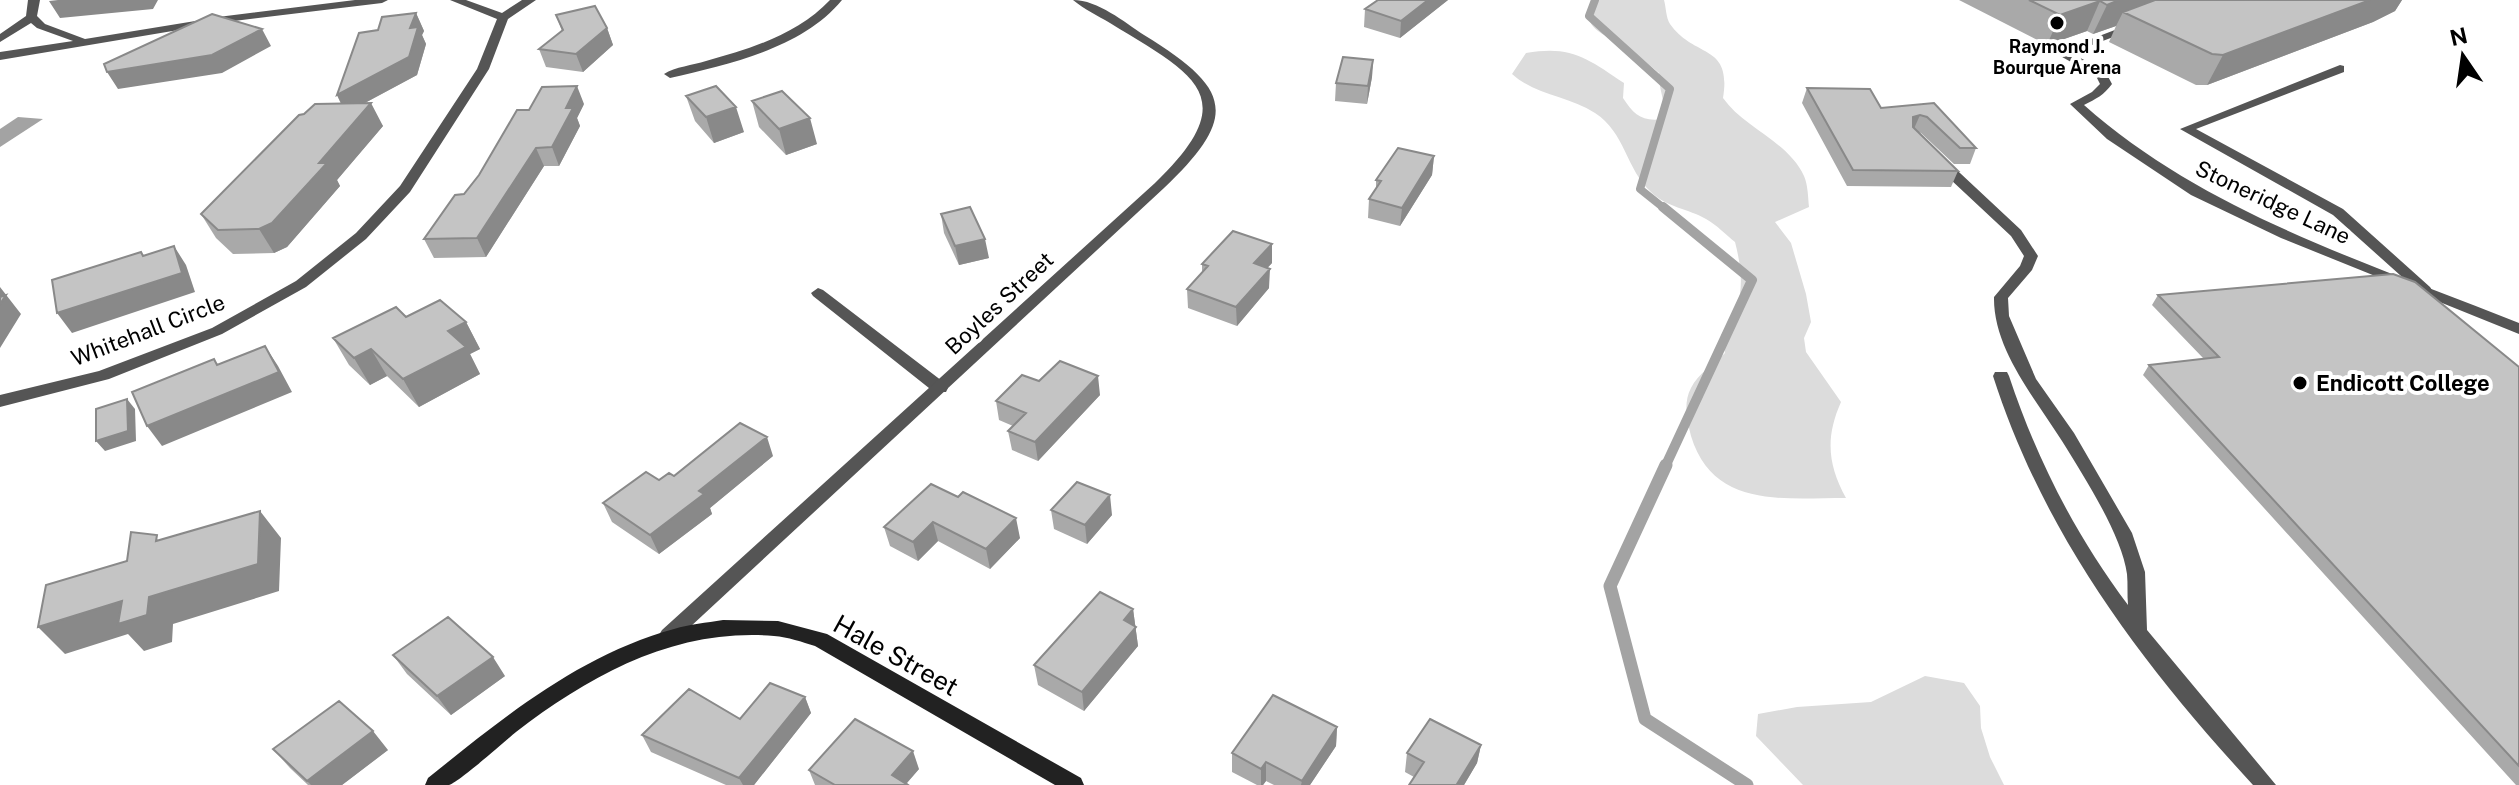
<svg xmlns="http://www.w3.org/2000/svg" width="2519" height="785" font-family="'Public Sans',sans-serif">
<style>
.green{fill:#dcdcdc}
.water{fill:#a3a3a3}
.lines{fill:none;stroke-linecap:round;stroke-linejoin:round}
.stream-far2{stroke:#a3a3a3;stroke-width:8}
.stream-far1{stroke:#a3a3a3;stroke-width:10}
.stream{stroke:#a3a3a3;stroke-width:13}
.service{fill:#555;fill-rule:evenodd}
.minor{fill:#555;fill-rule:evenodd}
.tertiary{fill:#555;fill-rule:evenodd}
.secondary{fill:#222;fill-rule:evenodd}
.wall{fill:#a9a9a9}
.shaded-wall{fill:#898989}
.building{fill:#c4c4c4;stroke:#898989;stroke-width:2}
.poi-dot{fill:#000;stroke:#fff;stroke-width:3}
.labels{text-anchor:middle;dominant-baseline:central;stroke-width:8;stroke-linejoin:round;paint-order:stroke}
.far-poi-label{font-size:18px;font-weight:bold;fill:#000;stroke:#fff}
.street-label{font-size:22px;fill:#000;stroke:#fff}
.poi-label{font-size:22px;font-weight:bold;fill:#000;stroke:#fff;text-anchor:start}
.near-street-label{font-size:26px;fill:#000;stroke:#fff}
</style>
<rect width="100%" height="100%" fill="#fff"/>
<path class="green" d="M1592,0H1664C1666,7 1666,18 1670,24C1695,59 1732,43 1723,98C1744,128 1788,141 1804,176C1808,185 1808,197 1809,207L1775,222L1791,243L1806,294L1811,322L1804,338L1806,352L1841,402C1825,438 1828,465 1846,498C1785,498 1713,509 1691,436C1687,420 1683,403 1691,388C1698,373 1714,365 1725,353L1721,335C1745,306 1744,277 1735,242C1726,235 1717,225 1706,219C1689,209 1666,207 1651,192C1626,169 1625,132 1595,113C1568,96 1535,95 1512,74L1526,53C1571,45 1587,58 1624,83L1623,98C1634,115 1642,122 1663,119C1667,104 1658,89 1659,73C1648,64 1636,53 1623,45C1603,33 1580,29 1592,0Z
M1925,676L1964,683L1980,706L1981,728L1990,757L2004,785H1803L1756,736L1758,714L1797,707L1871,702Z"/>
<path class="water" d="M18,117L43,119L0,147V129Z"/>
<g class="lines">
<path class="stream-far2" d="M1595,0L1589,16L1670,89L1640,189L1665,209"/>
<path class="stream-far1" d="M1663,207L1752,280L1665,467"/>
<path class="stream" d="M1666,465L1610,586L1645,719L1747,785"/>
<path class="service" d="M830,0H842C802,49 728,64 670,78L664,74C675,67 693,65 706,61C750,49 798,34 830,0Z
M2340,65L2344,66V72L2196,129L2343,209L2430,287L2432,290L2430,293H2420L2333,215L2180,129Z
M1940,158L1945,159L2021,230L2038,256L2032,270L2008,298L2009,316L2036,379L2074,433L2132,533L2145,572L2147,630L2276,785H2253C2141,663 2044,535 1993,376L1995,372H2007L2009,376C2037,460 2075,534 2128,605C2127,595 2128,584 2127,574C2122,535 2083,475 2062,441C2035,398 1993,349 1994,297L2020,266L2024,256L2011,236L1935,165L1933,162Z
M818,288L823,290L946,384L948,388L946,392H934L813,296L811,293Z"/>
<path class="minor" d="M28,0H40L37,16L45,24L85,39L226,16L355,0H388L382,3L226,22L0,60V52L73,41L37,28L31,23L0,42V34L26,16Z
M450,0H466L502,13L522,0H536L508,19L489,69L410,192L366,239L306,287L222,334L109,379L0,407V395L99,371L212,328L296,281L356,233L400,186L477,69L497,19Z
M2133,23L2139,26L2137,28L2071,53L2105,71L2112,84C2104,95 2096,99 2084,105C2207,214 2369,263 2519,323V334L2281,238L2191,195L2107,139L2070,104L2092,92L2100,84L2096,76L2055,53Z"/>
<path class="tertiary" d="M1073,0C1098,0 1124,22 1144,35C1230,88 1241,115 1164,188L676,640L669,643L662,640L659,635L662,630L1155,183C1246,96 1193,74 1110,23C1098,16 1084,9 1073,0Z"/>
<path class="secondary" d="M723,620L778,621L827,634L1081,778L1084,785H1055L815,646C802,642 788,637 774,636C676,628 592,674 516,732C505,741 458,783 449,785C442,785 432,785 425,785L428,778C503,718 579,655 674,629C690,624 706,623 723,620Z"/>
</g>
<path class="wall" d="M1378,0H1448L1400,38L1364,27L1365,9Z
M1959,0H2402L2395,11L2373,22L2207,85H2196L2109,42L2116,26L2093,34L2087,31L2047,45Z
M416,13L424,31L422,35L426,44L417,75L363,104L383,126L337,180L340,186L287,247L274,253L233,254L216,238L201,214L304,114L341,104L337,95L378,30Z
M556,15L607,28L613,45L583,72L546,67L539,49L562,31Z
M1373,60L1372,77L1367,104L1335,101L1336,83Z
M1807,88L1881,108L1934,103L1976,148L1970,164H1954L1921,133L1918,132L1958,171L1951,187L1847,186L1802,103Z
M686,96L744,132L714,143L695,121Z
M752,101L817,144L786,155L759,127Z
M584,104L577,118L580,126L559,166H544L486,257L434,258L424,239L464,194Z
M1434,156L1432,175L1400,226L1368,218L1369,199L1376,190V180Z
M941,214L989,258L959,265L944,233Z
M1272,263L1267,268L1269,288L1237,326L1188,308L1187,289L1202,273V264Z
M2158,295L2519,367V785H2516L2143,375L2149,365L2204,359L2152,305Z
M406,317L466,322L480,349L470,354L480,374L419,407L387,376L370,385L349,365L333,338Z
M1039,381L1100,395L1038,461L1012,450L1008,431L1013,426L999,420L996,401Z
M773,456L710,508L712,514L659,554L612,522L603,503L659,480L674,476Z
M931,484L1020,538L990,569L938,541L918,561L890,546L884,527Z
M1051,510L1112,515L1087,544L1054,529Z
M1133,609L1138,646L1084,711L1038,685L1034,665Z
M393,655L505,676L451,715L407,674Z
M805,697L811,713L754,785H726L651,752L642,735L740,719Z
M1337,727L1336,746L1310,785H1274L1266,781L1263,785H1257L1232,772V753Z
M1481,745L1477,763L1464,785H1409L1414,777L1405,772L1407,753Z
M273,749L388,750L342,785H308L290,768Z
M919,769L907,783L909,785H815L809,770Z"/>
<path class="shaded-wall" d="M58,0H158L153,9L60,18L49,1Z
M1428,0H1448L1400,38L1401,21Z
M2119,0H2185L2123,12L2116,26L2093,34L2107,5Z
M2370,0H2402L2395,11L2373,22L2207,85L2223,55Z
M2100,1L2087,31L2047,45L2060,15Z
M416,13L424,31L422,35L426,44L417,75L346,113L337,95L410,28Z
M607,28L613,45L583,72L576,54Z
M262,29L271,46L222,73L118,89L107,72Z
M1373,60L1372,77L1367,104L1368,86Z
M577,86L584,104L577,118L580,126L559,166L552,147L566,108Z
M371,103L383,126L337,180L340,186L287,247L274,253L259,229Z
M736,107L744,132L714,143L706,117Z
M1920,115L1913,131V117Z
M810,118L817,144L786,155L779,129Z
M536,148L544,166L486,257L477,238Z
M1434,156L1432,175L1400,226L1402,208Z
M985,239L989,258L959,265L955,246Z
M1272,244V263L1254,282V263Z
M174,246L186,265L195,292L72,333L57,313Z
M1270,269L1269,288L1237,326L1236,307Z
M0,287L21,314L0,348Z
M466,322L480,349L470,354L480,374L419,407L403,379L448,331Z
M265,346L278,366L292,392L162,446L147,426Z
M371,349L387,376L370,385L354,358Z
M1098,376L1100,395L1038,461L1035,442Z
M127,399L135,409L136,441L105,451L96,441Z
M767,437L773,456L710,508L712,514L659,554L650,535L699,491Z
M1110,495L1112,515L1087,544L1085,525Z
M260,511L281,538L279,591L173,624L172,642L144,651L128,634L65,654L38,627L122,601Z
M1016,518L1020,538L990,569L986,549Z
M933,522L938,541L918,561L913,542Z
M1133,609L1138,646L1084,711L1082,692L1124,620Z
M493,657L505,676L451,715L437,696Z
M805,697L811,713L754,785H743L739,778Z
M1337,727L1336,746L1310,785H1301L1302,781Z
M373,731L388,750L342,785H311L307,781Z
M1481,745L1477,763L1464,785H1456Z
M913,751L919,769L905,785L892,775Z
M1266,762V781L1263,785H1261V769Z"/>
<path class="building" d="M1378,0H1428L1401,21L1365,9Z
M2029,0H2119L2107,5L2100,1L2060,15Z
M2155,0H2370L2223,55L2212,54L2123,12Z
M595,6L607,28L576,54L539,49L563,30L556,15Z
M416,13L410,28L418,27L409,57L337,95L359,33L378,30L382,17Z
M212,14L262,29L212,55L107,72L104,64Z
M1343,57L1373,60L1368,86L1336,83Z
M577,86L566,108H573L552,147L536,148L477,238L424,239L455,195L464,194L479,175L517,110H529L542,87Z
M716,86L736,107L706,117L686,96Z
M1807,88L1870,89L1881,108L1934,103L1976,148H1960L1927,117L1920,115L1913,117V127L1958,171L1853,170Z
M782,91L810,118L779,129L752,101Z
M371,103L319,163H327L272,223L259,229L218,230L201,214L299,115L304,114L315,104Z
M1398,148L1434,156L1402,208L1369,199L1381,181L1376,180Z
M970,207L985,239L955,246L941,214Z
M1233,231L1272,244L1254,263L1270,269L1236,307L1187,289L1208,266L1202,264Z
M174,246L182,273L57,313L52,280L141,252L143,256Z
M2393,274L2415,282L2519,367V766L2149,365L2219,357L2158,295Z
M6,295L0,304V297Z
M440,300L466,322L448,331L466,347L403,379L371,349L354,358L333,338L396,307L406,317Z
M265,346L279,372L147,426L132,392L214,359L217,365Z
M1060,361L1098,376L1035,442L1008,431L1026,413L996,401L1022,375L1039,381Z
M127,399L128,431L96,441V409Z
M740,423L767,437L699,491L704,494L650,535L603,503L646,472L659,480L669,473L674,476Z
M1077,482L1110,495L1085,525L1051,510Z
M931,484L958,497L963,492L1016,518L986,549L933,522L913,542L884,527Z
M260,511L258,564L149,597L147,615L118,624L122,601L38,627L46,585L127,561L131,532L157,535L156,541Z
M1100,592L1133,609L1124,620L1136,627L1082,692L1034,665Z
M448,617L493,657L437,696L393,655Z
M770,683L805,697L739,778L642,735L689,689L740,719Z
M1273,695L1337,727L1302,781L1266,762L1261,769L1232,753Z
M339,701L373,731L307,781L273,749Z
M855,719L913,751L892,775L908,785H835L809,770Z
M1430,719L1481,745L1457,784L1458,785H1409L1424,762L1407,753Z"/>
<g class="poi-dot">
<circle cx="2057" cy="23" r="8"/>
<circle cx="2300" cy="383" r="8"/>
</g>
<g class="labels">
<g class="far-poi-label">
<text x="2057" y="46">Raymond J.<tspan x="2057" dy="21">Bourque Arena</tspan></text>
</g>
<g class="street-label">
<text transform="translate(2273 202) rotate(25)">Stoneridge Lane</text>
<text transform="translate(999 303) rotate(-43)">Boyles Street</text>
<text transform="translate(148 330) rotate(-21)">Whitehall Circle</text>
</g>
<g class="poi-label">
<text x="2316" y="383">Endicott College</text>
</g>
<g class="near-street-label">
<text transform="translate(896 655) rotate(29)">Hale Street</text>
</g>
</g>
<g transform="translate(2463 56) rotate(347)" stroke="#ffffff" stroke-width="6" paint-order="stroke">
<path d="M0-6L14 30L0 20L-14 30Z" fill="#000000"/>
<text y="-12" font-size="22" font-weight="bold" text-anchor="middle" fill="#000000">N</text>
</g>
</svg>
